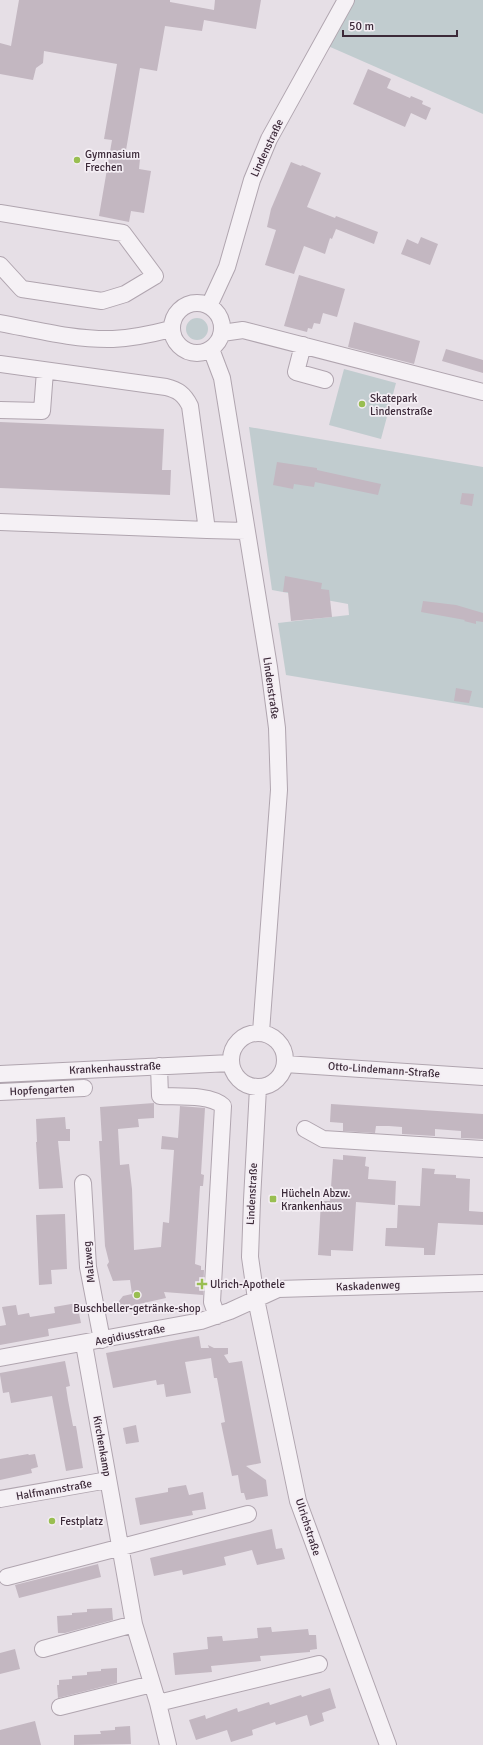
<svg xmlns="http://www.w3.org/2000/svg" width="483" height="1745" font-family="Signika,sans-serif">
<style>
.green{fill:#c1cccf}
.building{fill:#c3b7c1}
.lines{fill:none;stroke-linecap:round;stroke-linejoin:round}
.minor-casing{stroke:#b0a5af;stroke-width:18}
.minor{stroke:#f5f1f5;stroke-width:16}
.poi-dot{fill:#99be51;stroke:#f4eef4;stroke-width:1.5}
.labels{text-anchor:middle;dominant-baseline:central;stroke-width:3.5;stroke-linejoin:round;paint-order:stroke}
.street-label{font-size:11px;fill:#3c2a39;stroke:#f4eef4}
.poi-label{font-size:11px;fill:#3c2a39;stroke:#f4eef4;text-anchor:start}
</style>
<rect width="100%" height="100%" fill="#e6dfe6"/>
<path class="green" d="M353,0H483V114L328,46Z
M186 329a11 11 0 1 1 22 0a11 11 0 1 1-22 0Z
M344,369L396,383L381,439L329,425Z
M249,427L483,467V708L286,675L278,623L349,615L348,604L272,590Z"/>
<path class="building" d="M19,0H170V2L214,10L215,0H261L256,29L204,20L202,31L165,26L157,71L140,68L125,156L140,159L139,169L151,171L144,213L131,211L129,222L99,216L112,140L104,139L117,64L44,51L43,63L36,68L33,80L0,74V43L11,46Z
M368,69L391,79L387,88L410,98L411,96L423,101L422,104L431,108L426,120L411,113L405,127L353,104Z
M291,162L301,166L302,165L321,173L307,207L335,218L336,216L378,232L374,244L336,229L332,239L330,238L325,254L304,246L294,274L265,265L276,230L267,227L271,209Z
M421,237L438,244L430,265L401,254L407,239L418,244Z
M299,275L345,289L337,317L323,313L320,324L314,323L312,329L308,328L307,332L284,326Z
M354,322L420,341L414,364L348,347Z
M446,349L483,360V373L442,361Z
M0,422L164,429L162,470H171L170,495L0,488Z
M277,462L317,468V470L381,484L378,495L315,482L314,487L294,484L293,489L273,485Z
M462,493L474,494L472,506L460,504Z
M285,576L322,583L321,589L329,590L332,617L291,621L288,592H283Z
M423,601L456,605L483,613V622L476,621V624L464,621L465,620L421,612Z
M456,688L472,691L469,703L454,701Z
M154,1103V1118L138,1119L139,1127L118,1129L120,1165L129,1164L132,1189L134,1250L161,1247L163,1222L169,1223L174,1150L161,1149L162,1136L178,1138L180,1106L205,1108L201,1174L204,1175L203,1186H200L195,1264L201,1266V1270H204L203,1295L164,1292L166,1298L112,1310L123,1296L132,1294L130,1280L113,1281L107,1265L109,1262L105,1246L99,1141H102L100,1107Z
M331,1104L483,1114V1139L461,1138V1131L435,1129V1136L402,1134V1127L389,1126H376L375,1133L343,1131V1123L330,1122Z
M65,1117L66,1129H70V1141H58L63,1188L39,1189L36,1142H37L36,1119Z
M343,1155L366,1157L365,1166L369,1167L368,1179L396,1181L395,1205L356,1202L353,1251L331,1250V1256L318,1255L321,1201H330L333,1159L343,1160Z
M422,1168L435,1169L434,1174L456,1175V1178L470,1179L469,1211L483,1212V1225L438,1223L435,1255H424V1248L385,1246L386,1228H397L398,1205L420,1206Z
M65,1214L67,1269L51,1270L52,1284L39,1285L36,1215Z
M77,1303L81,1323L48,1329L49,1336L0,1345V1326L6,1325L2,1307L16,1305L18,1315L29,1313L30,1317L55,1313L54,1307Z
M199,1336L201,1348H209L208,1345L214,1348H228V1354L224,1355L229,1363L242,1361L261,1463L246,1466L266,1480L268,1496L246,1500L244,1493H241L238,1475L232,1476L221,1423L225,1422L217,1378H214L211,1358L185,1362L191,1393L166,1397L164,1384L157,1385L156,1380L113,1388L106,1353Z
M65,1361L70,1386L66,1387L68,1400L73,1426H76L83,1468L66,1471L52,1396L11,1403L9,1392L3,1393L0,1375V1373Z
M136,1425L139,1442L126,1444L123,1428Z
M28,1454L29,1455L35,1454L38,1467L31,1469L32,1473L0,1480V1459Z
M186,1485L189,1495L203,1492L206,1509L192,1511L193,1515L140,1525L135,1498L168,1492V1488Z
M272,1529L276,1549L282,1548L285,1559L257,1565L252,1550L224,1557L226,1565L183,1575L182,1570L154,1576L150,1558Z
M98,1564L101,1577L19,1598L15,1585Z
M112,1608L113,1620L65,1633H58L57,1616L72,1615V1613L87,1612V1609Z
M271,1627L272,1632L308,1629L309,1635H316L317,1649L310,1650V1652L260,1656L261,1661L211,1666L212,1672L175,1675L173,1653L208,1649L207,1637L222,1636L223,1641L258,1638L257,1628Z
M15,1649L20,1669L0,1674V1653Z
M117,1668V1683L58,1698L57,1685H59V1680L72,1679V1676L87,1675V1672L101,1671V1669Z
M330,1688L336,1708L322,1713L324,1721L310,1726L307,1715L276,1725L275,1722L252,1730L253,1735L231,1742L227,1730L196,1740L189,1720L205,1715L206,1719L237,1708L238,1712L269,1702L270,1705L301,1695L302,1697Z
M35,1721L41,1745H0V1730Z
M130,1726L131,1744L74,1745V1735L101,1734L100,1731L115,1730V1727Z"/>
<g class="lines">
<defs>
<path id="minor" d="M0,213L123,233L155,276L125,294L102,301L22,289L0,265
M172 328a25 25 0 1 1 50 0a25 25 0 1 1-50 0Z
M209,306L227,267L252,180L269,139L346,0
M0,323C37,330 75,340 113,339C133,338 152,334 171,329
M222,333L243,330L483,392
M303,345L296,372L325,380
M211,349L222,378L269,667L277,728L279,790L261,1032
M0,364L166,387C178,390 184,394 190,406L207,530L0,522
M0,410L42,411L45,371
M207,530L246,531
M231 1060a27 27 0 1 1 54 0a27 27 0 1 1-54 0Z
M285,1064L483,1077
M159,1066L160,1096C177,1097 210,1094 223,1106L212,1302L217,1316
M0,1074L231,1063
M258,1088L252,1200L250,1257L256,1299L298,1501L388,1745
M0,1092L84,1088
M305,1129L323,1139L483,1149
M83,1183L88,1267L102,1340
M84,1344L134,1624L158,1703L168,1745
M0,1358L201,1321L230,1311L278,1289L483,1283
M0,1499L108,1480
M7,1577L248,1514
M43,1649L134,1624
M158,1703L319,1664
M60,1707L152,1684"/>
</defs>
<use href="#minor" class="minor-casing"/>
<use href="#minor" class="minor"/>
</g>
<g class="poi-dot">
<circle cx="77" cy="160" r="4"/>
<circle cx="362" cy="404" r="4"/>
<rect x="269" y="1195" width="8" height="8" rx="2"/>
<path d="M200 1278h4v4h4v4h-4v4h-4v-4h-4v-4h4z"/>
<circle cx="137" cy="1295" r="4"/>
<circle cx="52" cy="1521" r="4"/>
</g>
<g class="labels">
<g class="street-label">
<text transform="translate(267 148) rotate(-65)">Lindenstraße</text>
<text transform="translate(271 688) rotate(82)">Lindenstraße</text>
<text transform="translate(115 1068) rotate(-3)">Krankenhausstraße</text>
<text transform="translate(384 1070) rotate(4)">Otto-Lindemann-Straße</text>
<text transform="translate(42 1090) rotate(-3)">Hopfengarten</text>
<text transform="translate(252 1194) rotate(-87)">Lindenstraße</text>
<text transform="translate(89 1262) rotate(-96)">Malzweg</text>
<text transform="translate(368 1286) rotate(-2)">Kaskadenweg</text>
<text transform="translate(130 1335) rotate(-11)">Aegidiusstraße</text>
<text transform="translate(102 1446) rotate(80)">Kirchenkamp</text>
<text transform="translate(54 1490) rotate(-10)">Halfmannstraße</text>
<text transform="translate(308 1527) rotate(72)">Ulrichstraße</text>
</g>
<g class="poi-label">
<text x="85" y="154">Gymnasium<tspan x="85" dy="13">Frechen</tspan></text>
<text x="370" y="398">Skatepark<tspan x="370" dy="13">Lindenstraße</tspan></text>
<text x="281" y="1193">Hücheln Abzw.<tspan x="281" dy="13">Krankenhaus</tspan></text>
<text x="210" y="1284">Ulrich-Apothele</text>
<text x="137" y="1308" text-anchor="middle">Buschbeller-getränke-shop</text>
<text x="60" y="1521">Festplatz</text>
</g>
</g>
<path d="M343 30v6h114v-6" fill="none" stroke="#3c2a39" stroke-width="2"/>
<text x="349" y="30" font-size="12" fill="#3c2a39" stroke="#f4eef4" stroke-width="3" paint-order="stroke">50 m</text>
</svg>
